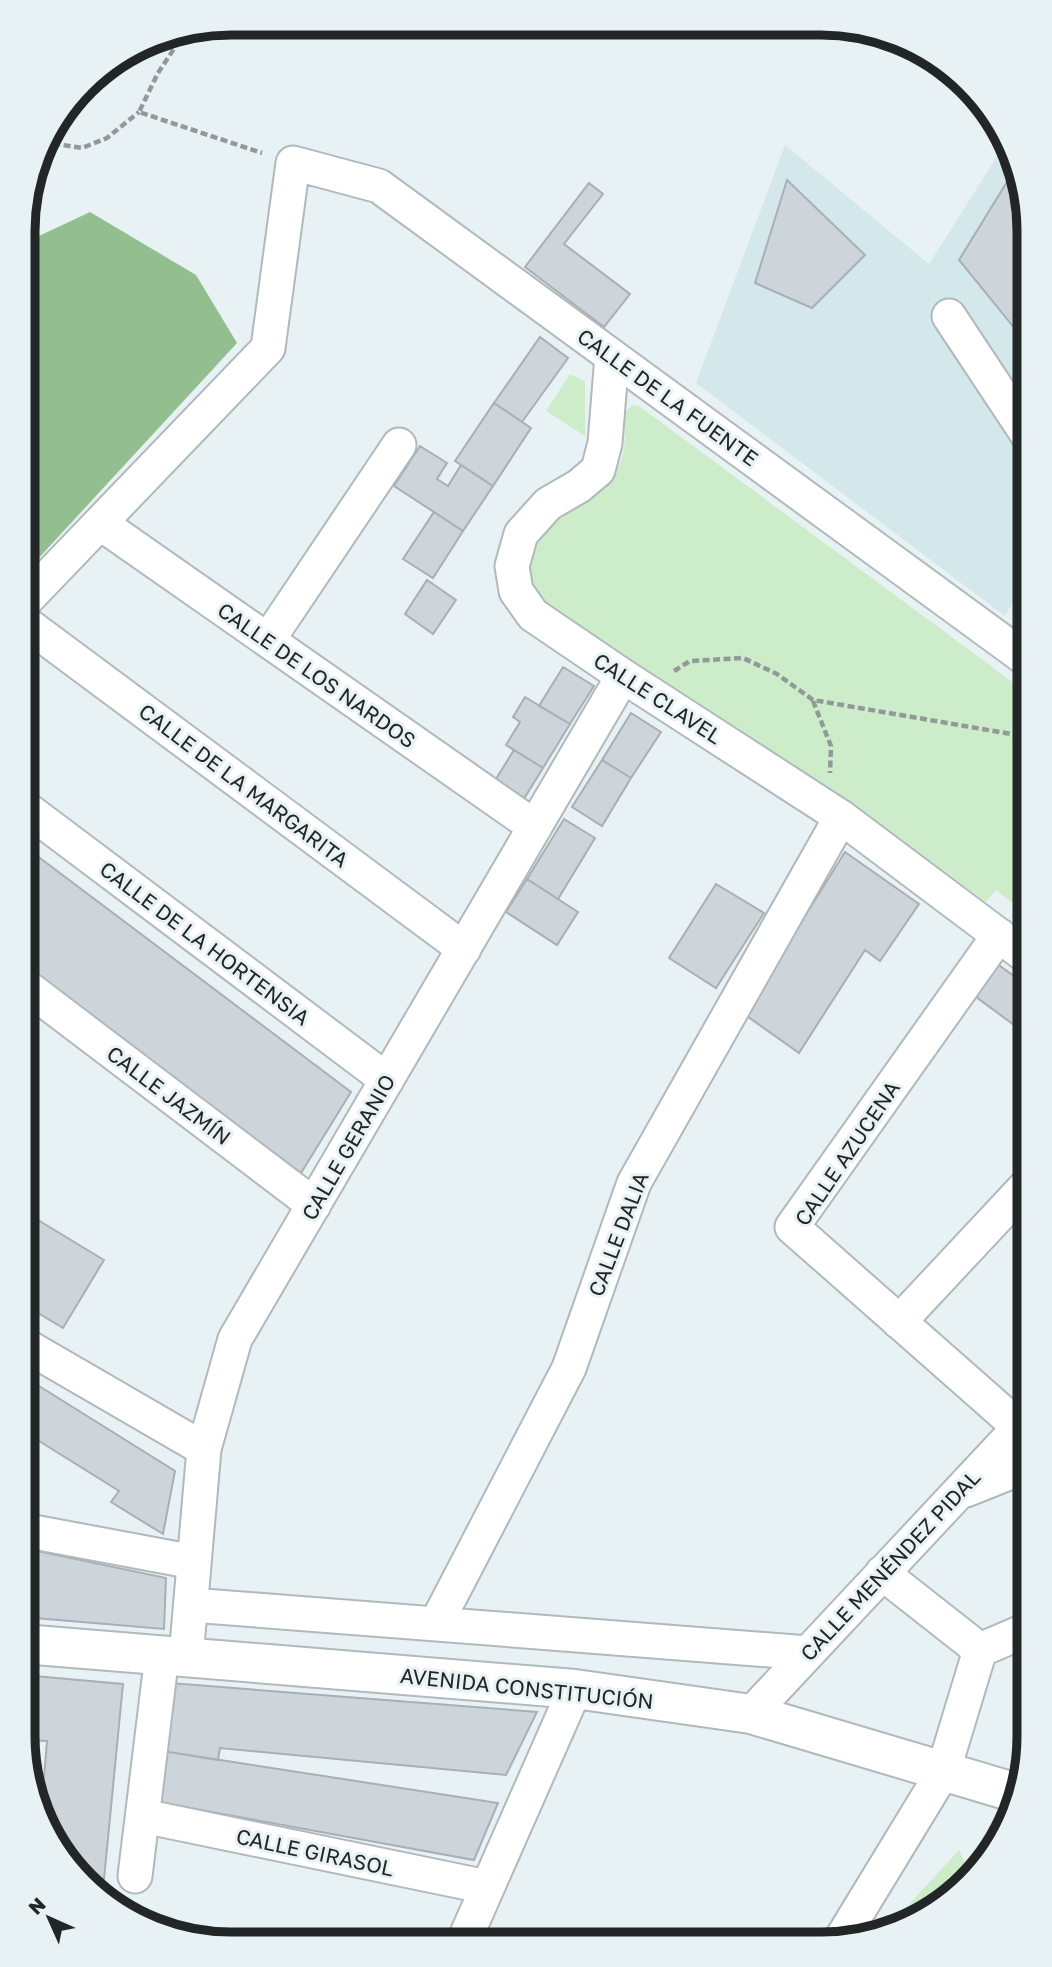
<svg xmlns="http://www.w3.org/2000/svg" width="1052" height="1967" font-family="'Golos Text',sans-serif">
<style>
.built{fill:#d4e7ea}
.green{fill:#cdedca}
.forest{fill:#93be90}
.building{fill:#cdd4da;stroke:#a9afb5;stroke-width:2}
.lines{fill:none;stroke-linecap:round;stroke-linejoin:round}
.minor-casing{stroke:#b0b9bb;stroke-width:37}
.tertiary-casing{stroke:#b0b9bb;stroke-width:42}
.path{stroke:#91999a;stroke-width:4.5;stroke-dasharray:7 3.5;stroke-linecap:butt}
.minor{stroke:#fff;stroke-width:33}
.tertiary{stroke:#fff;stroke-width:38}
.labels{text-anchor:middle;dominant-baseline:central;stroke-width:6;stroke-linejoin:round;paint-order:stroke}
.street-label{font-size:21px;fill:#222626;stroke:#e8f2f4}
.rim{fill:none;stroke:#222626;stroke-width:9}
</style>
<rect width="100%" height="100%" fill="#e8f2f4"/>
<path class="built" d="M1005,144L1018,164L1029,231V572L1005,616L696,383L785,145L929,264Z"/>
<path class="green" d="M570,374L585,382V436L546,411Z
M632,405L639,406L1029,694V916L996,890L986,902L838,796L544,603L532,590L527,552C535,540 545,530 557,521C579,503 610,490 621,461C626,446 625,428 625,412Z
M959,1850L972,1877L947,1901L888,1933L899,1915Z"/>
<path class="forest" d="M90,212L196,275L237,343L24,574V243Z"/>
<path class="building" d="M103,69L109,73L64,127L58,122L94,75Z
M1018,164L1029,231V346L959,260Z
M787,180L865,255L812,308L755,283Z
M589,183L603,194L564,244L630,294L604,327L525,267Z
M540,337L568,358L522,422L494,403Z
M494,403L531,428L493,486L455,461Z
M420,446L447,463L437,479L448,486L461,465L493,486L463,531L394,486Z
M434,512L463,531L433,578L403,559Z
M427,580L456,600L433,634L405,614Z
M1029,611V639L1016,629Z
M563,667L594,686L570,724L539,706Z
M525,697L570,724L543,768L506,745L520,722L513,717Z
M631,713L661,732L631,778L602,760Z
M514,750L543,768L520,805L491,787Z
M602,760L631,778L602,826L572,807Z
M564,819L595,838L558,899L527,879Z
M24,846L351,1092L301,1173L24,968Z
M845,852L919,904L880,961L865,950L799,1053L744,1014Z
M527,879L578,912L557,945L506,912Z
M716,884L764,913L716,988L669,958Z
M996,963L1029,987V1036L972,994Z
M23,1211L104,1260L63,1328L23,1304Z
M23,1376L175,1471L163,1534L111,1502L119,1491L23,1431Z
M23,1548L166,1578L164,1629L23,1617Z
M23,1675L123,1684L104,1879L82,1875L41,1814L47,1741L24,1740Z
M170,1683L537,1712L506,1775L220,1748L218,1760L162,1751Z
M162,1751L498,1803L474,1860L157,1802Z"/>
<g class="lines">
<defs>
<path id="minor" d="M949,316L1029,437
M612,356L605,443L598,470L579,486L548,504L521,534L512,566L516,591L533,615L623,676L841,817L1029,958
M100,523L535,827
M24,602L268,348L293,163L379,186L1029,661
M24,622L464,949
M268,640L399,445
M24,807L387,1080
M999,935L792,1227L1019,1427
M24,985L314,1205
M899,1322L1029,1183
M23,1344L204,1449
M966,1490L1029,1465
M23,1530L194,1562
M882,1573L980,1650
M191,1605L808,1653
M436,1624L569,1368L634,1183L841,817
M186,1657L204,1449L235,1339L623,676
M751,1714L1029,1417
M143,1816L487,1887
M135,1876L162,1655
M840,1941L943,1772L980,1650L1029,1629
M463,1943L575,1689"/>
<path id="tertiary" d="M23,1644L575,1689L751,1714L1020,1794"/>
</defs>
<use href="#minor" class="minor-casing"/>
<use href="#tertiary" class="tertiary-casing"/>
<path class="path" d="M185,32L158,73L139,112L262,153
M44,139L50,143L82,148L107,138L139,112
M674,671L690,661L743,658L777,674L813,700L1029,737
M813,701L831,746L830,773"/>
<use href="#minor" class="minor"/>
<use href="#tertiary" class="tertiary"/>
</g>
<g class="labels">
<g class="street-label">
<text transform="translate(668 397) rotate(36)">CALLE DE LA FUENTE</text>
<text transform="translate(317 675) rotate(35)">CALLE DE LOS NARDOS</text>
<text transform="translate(658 698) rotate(33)">CALLE CLAVEL</text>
<text transform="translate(244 785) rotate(37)">CALLE DE LA MARGARITA</text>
<text transform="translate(205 943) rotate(37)">CALLE DE LA HORTENSIA</text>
<text transform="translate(169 1095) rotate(37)">CALLE JAZMÍN</text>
<text transform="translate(348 1147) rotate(-60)">CALLE GERANIO</text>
<text transform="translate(847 1153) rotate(-56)">CALLE AZUCENA</text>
<text transform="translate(618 1234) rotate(-69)">CALLE DALIA</text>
<text transform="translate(890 1565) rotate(-47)">CALLE MENÉNDEZ PIDAL</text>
<text transform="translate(527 1688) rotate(6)">AVENIDA CONSTITUCIÓN</text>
<text transform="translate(315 1852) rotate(12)">CALLE GIRASOL</text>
</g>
</g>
<path d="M0 0H1052V1967H0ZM231 35H821A196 196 0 0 1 1017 231V1736A196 196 0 0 1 821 1932H231A196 196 0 0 1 35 1736V231A196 196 0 0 1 231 35Z" fill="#e8f2f4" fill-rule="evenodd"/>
<path class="rim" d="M231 35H821A196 196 0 0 1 1017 231V1736A196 196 0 0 1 821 1932H231A196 196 0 0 1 35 1736V231A196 196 0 0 1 231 35Z"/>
<g transform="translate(49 1918) rotate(315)" stroke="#e8f2f4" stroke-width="5" paint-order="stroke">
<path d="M0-5L12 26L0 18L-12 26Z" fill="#222626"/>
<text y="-10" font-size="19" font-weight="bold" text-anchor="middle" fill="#222626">N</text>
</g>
</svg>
